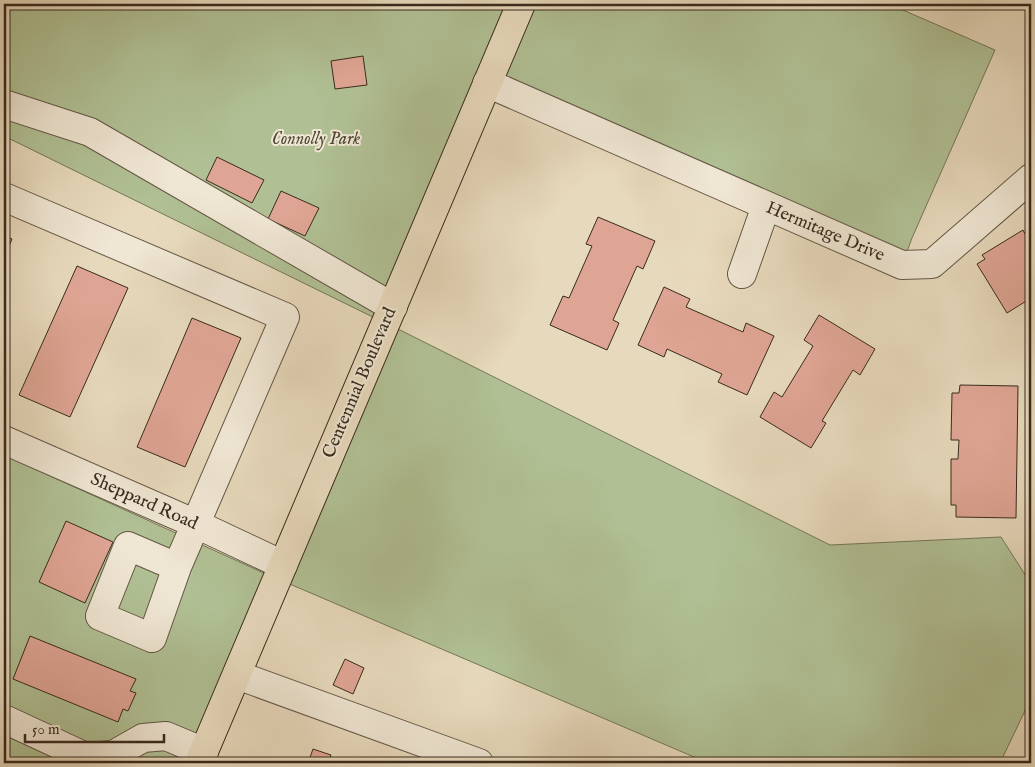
<svg xmlns="http://www.w3.org/2000/svg" width="1035" height="767" font-family="'IM FELL English',serif">
<style>
.green{fill:#b0c094;stroke:#747658}
.building{fill:#dfa594;stroke:#382b1d}
.lines{fill:none;stroke-linecap:round;stroke-linejoin:round}
.minor-casing{stroke:#645645;stroke-width:30}
.major-casing{stroke:#382b1d;stroke-width:30}
.minor{stroke:#efe6d3;stroke-width:28}
.major{stroke:#e7d9bc;stroke-width:28}
.labels{text-anchor:middle;dominant-baseline:central;stroke-width:4;stroke-linejoin:round;paint-order:stroke}
.park-label{font-size:18px;font-style:italic;fill:#504935;stroke:#efe6d3}
.street-label{font-size:18px;fill:#382b1d;stroke:#efe6d3}
</style>
<rect width="100%" height="100%" fill="#e7d9bc"/>
<filter id="stains"><feTurbulence type="fractalNoise" baseFrequency=".004" numOctaves="4"/><feColorMatrix values="0 0 0 0 .2 0 0 0 0 .09 0 0 0 0 .02 0 0 0 .5 -.17"/></filter>
<radialGradient id="worn" r=".72"><stop offset=".6" stop-color="#630" stop-opacity="0"/><stop offset="1" stop-color="#630" stop-opacity=".3"/></radialGradient>
<path class="green" d="M4,4H889L995,50L912,238L902,265L487,83L386,323L830,545L1001,537L1031,584V698L1000,763H708L278,579L199,763H4V455L277,579L385,323L4,136Z"/>
<path class="building" d="M981,4H1000L984,10Z
M363,56L367,85L335,89L331,61Z
M217,157L264,180L252,203L206,180Z
M281,191L319,208L305,236L268,219Z
M598,217L655,241L643,269L637,266L613,320L619,323L607,350L550,325L563,296L569,298L592,246L586,244Z
M1023,230L1025,234L1031,230V298L1007,313L977,264L985,259L982,255Z
M4,236L12,239L4,258Z
M77,266L128,288L70,417L19,395Z
M664,287L690,299L686,307L743,332L746,323L774,336L747,395L718,382L722,374L667,349L664,357L638,345Z
M819,315L875,349L860,375L853,370L822,421L826,423L811,448L760,417L774,392L782,397L813,346L804,340Z
M192,318L241,338L185,467L137,447Z
M960,385L1018,386L1016,518L956,517V505H951V459H958L959,440H951L952,393H959Z
M66,521L113,542L85,603L39,582Z
M30,636L136,679L130,691L136,693L128,711L123,709L118,722L13,679Z
M345,659L364,668L353,694L333,685Z
M313,749L331,755L328,763H308Z"/>
<g class="lines">
<defs>
<path id="minor" d="M487,83L902,265L932,264L1031,178
M4,104L90,132L393,307
M4,197L285,317L177,567
M742,274L766,206
M4,440L196,524L283,565
M128,546L177,567L152,638L100,616Z
M237,675L479,763
M4,719L86,757L113,755L143,738L166,736L204,752"/>
<path id="major" d="M199,763L521,4"/>
</defs>
<use href="#minor" class="minor-casing"/>
<use href="#major" class="major-casing"/>
<use href="#minor" class="minor"/>
<use href="#major" class="major"/>
</g>
<g class="labels">
<g class="park-label">
<text x="316" y="139">Connolly Park</text>
</g>
<g class="street-label">
<text transform="translate(825 232) rotate(23)">Hermitage Drive</text>
<text transform="translate(360 383) rotate(-67)">Centennial Boulevard</text>
<text transform="translate(144 502) rotate(24)">Sheppard Road</text>
</g>
</g>
<rect width="1035" height="767" fill="none" stroke="#e7d9bc" stroke-width="20"/>
<rect x="5" y="5" width="1025" height="757" fill="none" stroke="#382b1d" stroke-width="2.5"/>
<rect x="10" y="10" width="1015" height="747" fill="none" stroke="#382b1d"/>
<path d="M25 734v8h139v-8" fill="none" stroke="#382b1d" stroke-width="2.5"/>
<text x="32" y="734" font-size="15" fill="#382b1d" stroke="#efe6d3" stroke-width="4" paint-order="stroke">50 m</text>
<rect width="100%" height="100%" filter="url(#stains)"/>
<rect width="100%" height="100%" fill="url(#worn)"/>
</svg>
